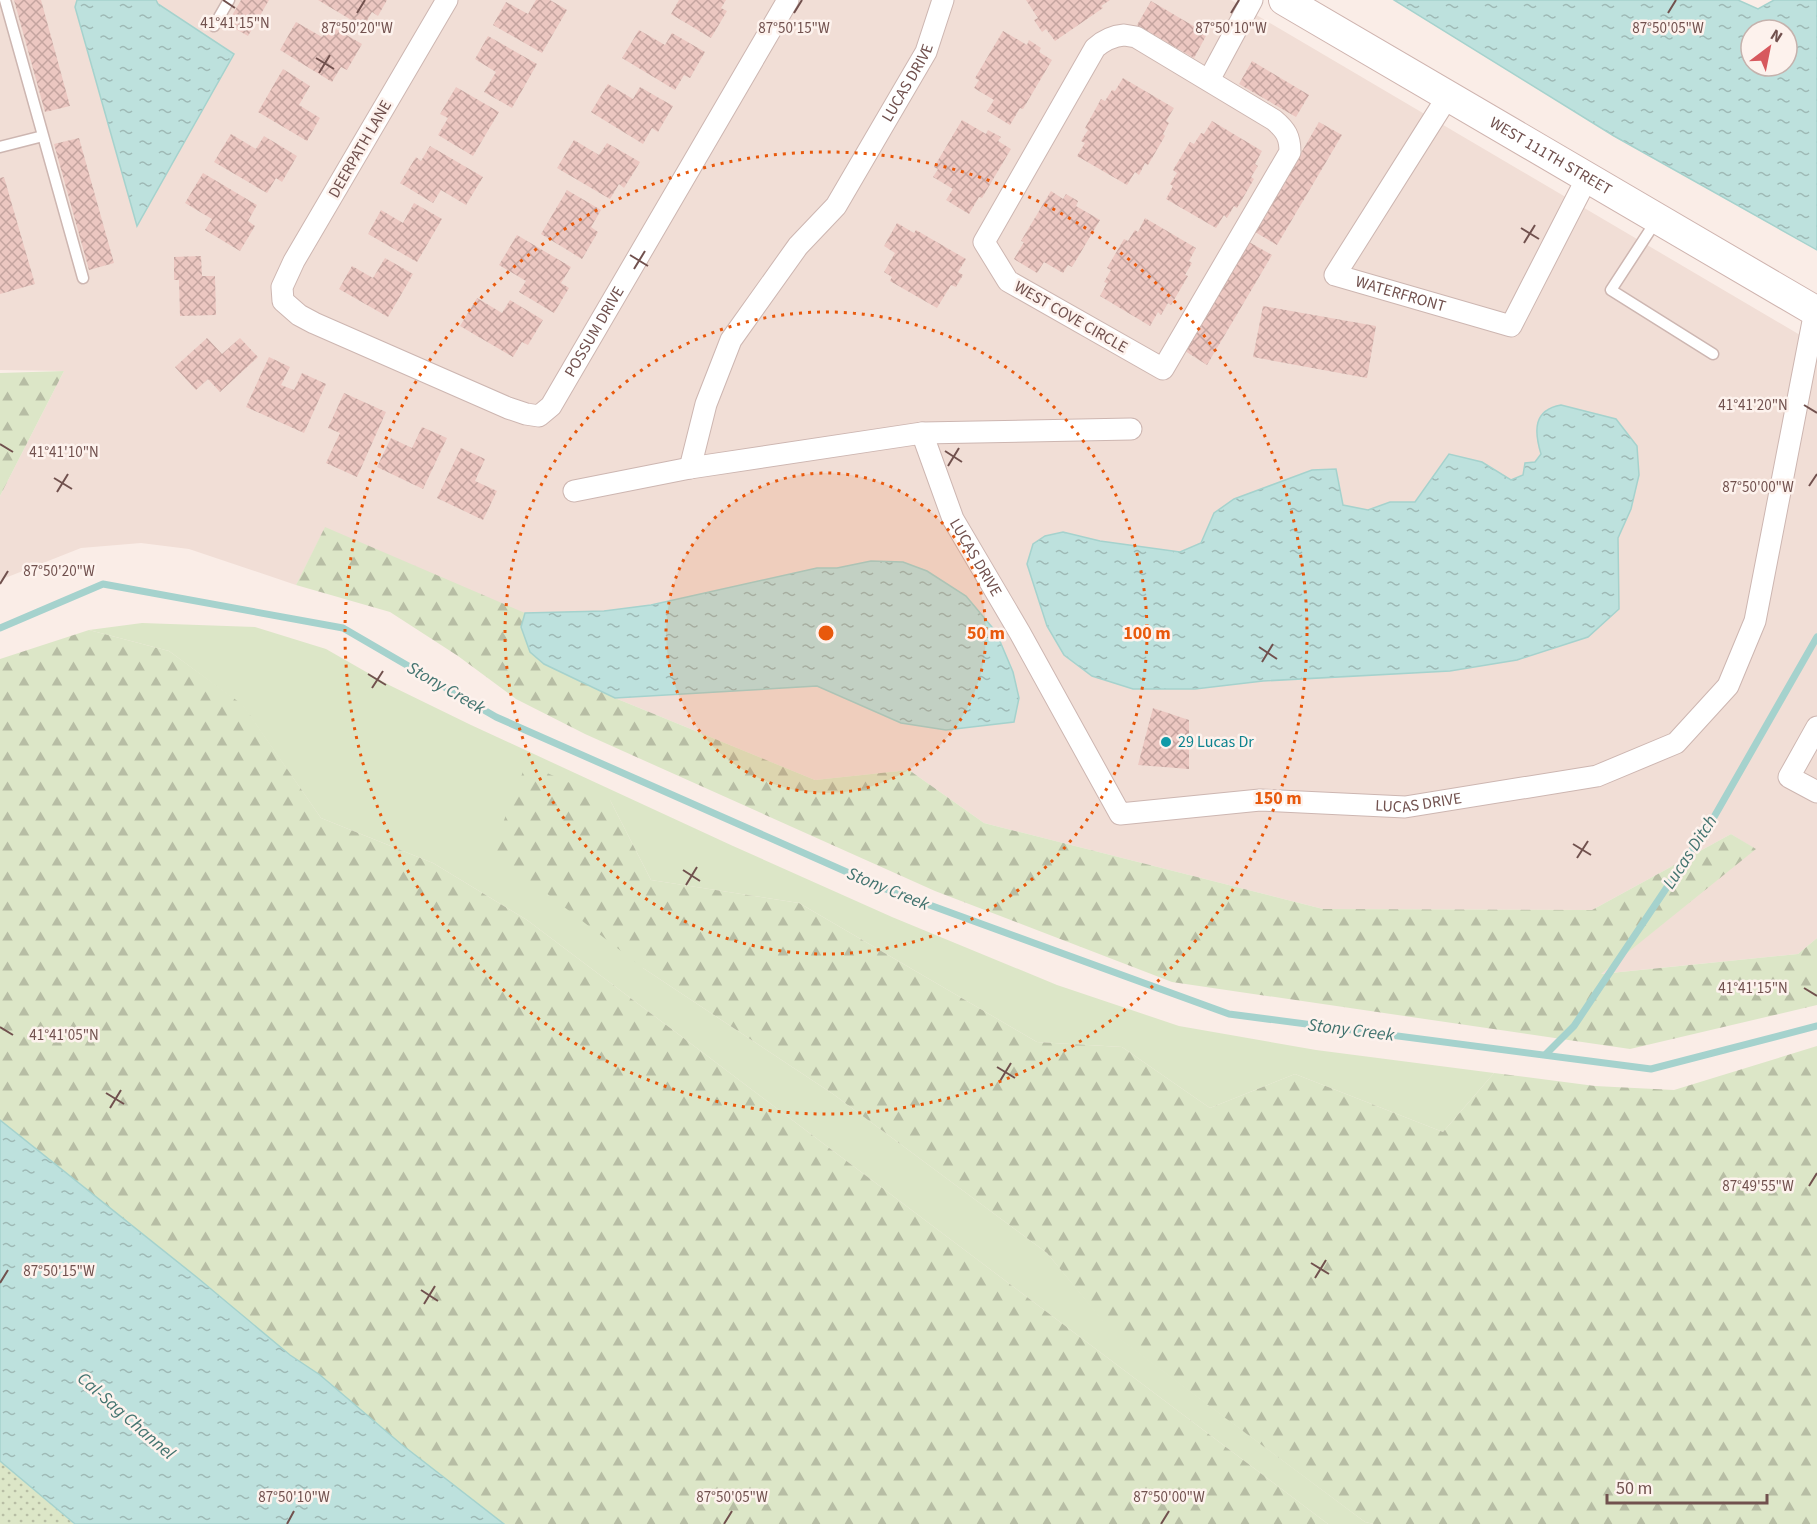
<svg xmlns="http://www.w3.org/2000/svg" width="1817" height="1524" font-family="'Source Sans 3',sans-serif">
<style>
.residential{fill:#f1ded6}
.green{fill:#dce6c7}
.forest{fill:url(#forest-firs)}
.park{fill:url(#park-dots)}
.water{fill:url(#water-ripples);stroke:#a5d2cd;stroke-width:1.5;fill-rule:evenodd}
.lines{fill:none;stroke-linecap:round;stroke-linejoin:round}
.stream{stroke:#a5d2cd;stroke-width:7}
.building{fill:url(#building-cross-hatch)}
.service-casing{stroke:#cdb6b1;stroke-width:13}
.minor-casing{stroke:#cdb6b1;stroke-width:23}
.secondary-casing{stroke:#cfb4af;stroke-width:32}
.service{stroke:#fff;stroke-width:10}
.minor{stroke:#fff;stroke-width:21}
.secondary{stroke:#fff;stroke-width:30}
.ticks{fill:none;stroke:#71514e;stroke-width:2}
.ring{fill:none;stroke:#e8590c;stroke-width:3;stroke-dasharray:3 6}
.culture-dot{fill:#0f9aa8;stroke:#fdf2ed;stroke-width:2}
.labels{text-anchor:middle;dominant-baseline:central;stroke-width:5;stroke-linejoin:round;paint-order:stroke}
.street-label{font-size:16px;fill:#71514e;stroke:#fdf2ed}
.culture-label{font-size:16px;fill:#0d838f;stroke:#fdf2ed;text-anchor:start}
.water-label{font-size:18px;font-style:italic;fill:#437470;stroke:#fdf2ed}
.ticks-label{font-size:15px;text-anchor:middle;fill:#71514e;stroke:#fdf2ed;stroke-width:5;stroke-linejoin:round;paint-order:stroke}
.centre{fill:#e8590c;stroke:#fdf2ed;stroke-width:3}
.ring-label{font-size:18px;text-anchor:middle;font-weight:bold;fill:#e8590c;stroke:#fdf2ed;stroke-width:5;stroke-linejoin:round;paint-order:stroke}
</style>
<defs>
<pattern id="forest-firs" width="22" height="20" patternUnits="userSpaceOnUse" patternTransform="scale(1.5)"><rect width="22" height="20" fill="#dce6c7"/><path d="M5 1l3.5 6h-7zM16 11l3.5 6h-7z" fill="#b7bda4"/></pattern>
<pattern id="park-dots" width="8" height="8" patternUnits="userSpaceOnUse" patternTransform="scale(1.5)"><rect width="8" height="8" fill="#dce6c7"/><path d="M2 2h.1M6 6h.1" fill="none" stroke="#b7bda4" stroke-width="1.8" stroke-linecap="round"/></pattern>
<pattern id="water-ripples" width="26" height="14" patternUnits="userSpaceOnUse" patternTransform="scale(1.5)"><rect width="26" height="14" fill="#bde1dd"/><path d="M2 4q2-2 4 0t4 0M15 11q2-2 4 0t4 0" fill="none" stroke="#9eb9b5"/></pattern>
<pattern id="building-cross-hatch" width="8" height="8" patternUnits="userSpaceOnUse" patternTransform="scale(1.5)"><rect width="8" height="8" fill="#ecc7c1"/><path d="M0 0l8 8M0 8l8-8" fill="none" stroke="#c4a49f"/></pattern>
</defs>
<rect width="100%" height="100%" fill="#faede7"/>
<path class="residential" d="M0,0H1231L1817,345V938L1798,954L1600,974L1755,849L1731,834L1592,910L1323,909L984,823L909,770L815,780L615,698L544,664L464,588L325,528L296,585L189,549L141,543L81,548L0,580V496L64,371L0,370Z"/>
<path class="green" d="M142,623L255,627L326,649L389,685L471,725L733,846L892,917L1057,985L1179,1026L1316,1050L1494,1073L1443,1132L1295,1074L1210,1108L1122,1047L1037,1042L799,903L651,880L610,800L643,968L833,1094L1047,1253L1115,1335L1365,1522L1374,1524H1328L527,920L433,863L321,818L243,706L169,651L89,630Z"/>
<path class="forest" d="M64,371L0,496V373Z
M325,527L525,613L521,627L530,652L544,664L615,698L815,780L909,770L984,823L1323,909L1592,910L1731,834L1756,849L1601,974L1798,954L1817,938V1005L1630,1049L1172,982L935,891L585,734L516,699L458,656L390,612L296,585Z
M89,630L169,651L243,705L321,818L433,863L527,920L1328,1524H504L401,1444L320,1375L290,1355L199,1279L0,1120V659Z
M526,764L610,800L651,880L799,903L1037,1042L1122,1047L1210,1108L1295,1074L1443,1132L1494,1073L1595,1086L1674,1090L1817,1046V1524H1374L1365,1522L1114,1335L1047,1253L833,1094L643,968L492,851Z"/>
<path class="park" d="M0,1461L74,1524H0Z"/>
<path class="water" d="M77,0H156L158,4L234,54L137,226L75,7Z
M1394,0H1738L1758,9L1774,0H1817V250L1614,136ZM1751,30H1787V66H1751Z
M1561,405L1616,419L1637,446L1639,475L1631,509L1618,538L1619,609L1588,637L1517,660L1450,671L1263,681L1195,689H1133L1092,676L1064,655L1047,626L1027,564L1033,544L1045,536L1063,532L1100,541L1180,552L1201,543L1214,513L1234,499L1312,470L1336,469L1343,505L1368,510L1390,502H1415L1449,454L1482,462L1511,480L1523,475L1525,463L1535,462L1541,454C1534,431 1533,410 1561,405Z
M871,561L903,562L927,571L966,596L996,632L1013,672L1019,698L1014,722L946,730L901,723L817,686L615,698L544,664L530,652L521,627L525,613L604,611L651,605L817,568H837Z
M0,1120L199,1279L290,1355L320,1375L401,1444L504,1524H75L0,1461Z"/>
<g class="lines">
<path class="stream" d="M0,628L103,584L343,628L496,717L883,888L1229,1014L1651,1069L1817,1026
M1545,1055L1574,1026L1714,817L1817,637"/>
</g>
<path class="building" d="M14,0H41L70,106L45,112Z
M241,0H269L248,36L227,24Z
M318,0H387L378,16L372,12L363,27Z
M536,0H550L567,10L542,53L493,25L506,2L528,14Z
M679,0H726L721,8L727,11L711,38L671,14Z
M1026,0H1110L1101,6L1103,8L1055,41L1046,29L1042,32L1034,20L1038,18Z
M1151,1L1207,34L1194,58L1137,25Z
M296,22L322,37L329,25L362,44L347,70L341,67L332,82L280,50Z
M639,30L665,45L672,33L705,52L690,78L684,75L675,90L622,58Z
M1003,31L1027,45L1029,40L1041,48L1039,52L1052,60L1023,109L1020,108L1010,125L987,111L994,100L974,88L979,80L975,78Z
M488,36L537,64L512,108L484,92L496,72L475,59Z
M1252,61L1309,95L1296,117L1239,84Z
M283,69L310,86L299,105L320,118L307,141L258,112Z
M1123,78L1174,108L1166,121L1169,123L1163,134L1165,136L1148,165L1145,163L1139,175L1135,172L1127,185L1077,156L1085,143L1081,141L1088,130L1085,128L1101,99L1105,101L1112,90L1115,91Z
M608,84L633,99L640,87L673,106L658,132L652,128L643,144L591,112Z
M456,87L499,112L473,156L438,135L448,118L440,114Z
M962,120L986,134L988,130L1001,137L998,141L1011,149L982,198L979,197L969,214L946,200L953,189L933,177L938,169L934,167Z
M1212,121L1262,151L1255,164L1258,166L1251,177L1254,179L1237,208L1234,206L1227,218L1224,215L1216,228L1166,199L1173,186L1170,184L1177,173L1173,170L1190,142L1194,144L1201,133L1204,134Z
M1319,122L1342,135L1277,245L1255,232Z
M231,134L256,149L264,136L297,156L282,182L276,178L267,193L214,162Z
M79,138L114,263L89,270L54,144Z
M574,140L599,155L607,143L640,162L624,188L619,184L610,199L557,168Z
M430,146L483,177L466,205L441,190L433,203L400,183L416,157L421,161Z
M203,173L257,205L248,221L255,226L240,251L205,230L212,219L185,203Z
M4,177L35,284L0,294V178Z
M567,190L601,210L591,227L598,232L582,259L541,234Z
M1051,191L1063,199L1066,194L1078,201L1076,206L1100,220L1072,267L1068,265L1063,273L1044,262L1037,273L1014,259L1024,242L1021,241Z
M414,203L442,219L417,262L368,234L381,210L403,223Z
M1145,218L1196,248L1189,261L1192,263L1185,275L1188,276L1171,305L1168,303L1161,315L1158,312L1150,326L1100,296L1107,283L1104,282L1111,270L1107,268L1124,239L1128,241L1135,230L1138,232Z
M897,223L914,233L916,230L966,259L958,272L963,275L956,287L951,285L937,308L890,281L892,277L884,272L895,253L884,246Z
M517,235L571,267L561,283L569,288L554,313L519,292L526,281L499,265Z
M1249,242L1272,255L1207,365L1185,351Z
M201,256L202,276H215L216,315L180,316L179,280H174V257Z
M385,258L413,274L388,317L339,289L352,266L373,278Z
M477,298L502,313L510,300L543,320L528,345L522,342L513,357L460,326Z
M1263,306L1376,326L1367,378L1253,357Z
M207,338L222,354L240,338L258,357L220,392L208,379L196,390L175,367Z
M269,357L290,367L281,385L294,390L302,373L326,384L304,433L246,407Z
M344,393L386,412L357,477L326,463L340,433L328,428Z
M422,427L447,438L423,489L377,467L391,438L412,448Z
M461,448L485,459L475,481L497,491L483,520L437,498Z
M1153,708L1189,720V769L1138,765Z"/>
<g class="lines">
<defs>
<path id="service" d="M5,0L83,278
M214,26L229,0
M0,147L43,136
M1656,221L1611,290L1713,354"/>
<g id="minor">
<path id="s1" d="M447,0L294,261L282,287L283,301L299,315L314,323L508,408L526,414L539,416L551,406L788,0"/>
<path d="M1124,35L1136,37L1274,120C1286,130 1290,137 1290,152L1163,369L1008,281L984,242L1095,48C1104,40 1112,36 1124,35Z"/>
<path d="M1209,80L1252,0"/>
<path id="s2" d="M1448,96L1335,275L1511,326L1587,178"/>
<path id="s3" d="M922,433L953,519L1020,633L1120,814L1260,800L1405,807L1597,776L1676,743L1728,686L1755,621L1815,311"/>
<path id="s4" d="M690,468L706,404L731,340L798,246L836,206L926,52L943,0"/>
<path d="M574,491L690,468L922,433L1131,429"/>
<path d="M1817,727L1789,777L1817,792"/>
</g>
<g id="secondary">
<path id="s5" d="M1284,0L1817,312"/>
</g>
</defs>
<use href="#service" class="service-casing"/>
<use href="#minor" class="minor-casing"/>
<use href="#secondary" class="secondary-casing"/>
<use href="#service" class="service"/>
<use href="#minor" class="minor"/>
<use href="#secondary" class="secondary"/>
</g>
<path class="ticks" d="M223,0L235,8M357,13L365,0M794,13L802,0M1231,13L1239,0M1668,13L1676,0M316,58L334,69M319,73L330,55M1521,228L1539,239M1524,243L1535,225M630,255L648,266M634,269L645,251M1804,405L1817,413M0,444L13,452M945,451L962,462M948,466L959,448M54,478L72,489M1809,486L1817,474M57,492L68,474M0,584L8,571M1259,647L1277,659M1262,662L1273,644M368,674L386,685M372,688L383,671M1573,844L1591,855M1577,858L1588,841M683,870L700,881M686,885L697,867M1804,988L1817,996M0,1027L13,1035M997,1067L1015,1078M1000,1081L1011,1063M106,1093L124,1104M110,1108L121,1090M1809,1186L1817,1173M1311,1263L1329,1274M1315,1278L1326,1260M0,1283L8,1270M421,1290L438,1301M424,1304L435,1286M287,1524L294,1511M724,1524L732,1511M1161,1524L1169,1511"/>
<circle cx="826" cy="633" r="160" fill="#e8590c" fill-opacity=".12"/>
<g class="ring">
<circle cx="826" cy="633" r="160"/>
<circle cx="826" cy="633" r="321"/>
<circle cx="826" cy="633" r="481"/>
</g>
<circle class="culture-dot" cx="1166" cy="742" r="6"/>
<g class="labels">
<g class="street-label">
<text stroke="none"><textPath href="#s4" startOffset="448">LUCAS DRIVE</textPath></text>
<text transform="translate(360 149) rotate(-60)">DEERPATH LANE</text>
<text stroke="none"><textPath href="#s5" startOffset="309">WEST 111TH STREET</textPath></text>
<text stroke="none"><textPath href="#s2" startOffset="280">WATERFRONT</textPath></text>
<text transform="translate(1071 317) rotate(30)">WEST COVE CIRCLE</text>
<text stroke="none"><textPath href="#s1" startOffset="729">POSSUM DRIVE</textPath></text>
<text stroke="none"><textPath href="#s3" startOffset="136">LUCAS DRIVE</textPath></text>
<text stroke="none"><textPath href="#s3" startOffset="730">LUCAS DRIVE</textPath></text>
</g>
<g class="culture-label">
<text x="1178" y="742">29 Lucas Dr</text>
</g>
<g class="water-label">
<text transform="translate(446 688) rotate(30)">Stony Creek</text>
<text transform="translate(1690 852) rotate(-57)">Lucas Ditch</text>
<text transform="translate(888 889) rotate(22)">Stony Creek</text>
<text transform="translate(1351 1030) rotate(7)">Stony Creek</text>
<text transform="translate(126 1416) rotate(41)">Cal-Sag Channel</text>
</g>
</g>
<g class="ticks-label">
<text x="235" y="28">41°41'15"N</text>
<text x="357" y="33">87°50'20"W</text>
<text x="794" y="33">87°50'15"W</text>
<text x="1231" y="33">87°50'10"W</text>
<text x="1668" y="33">87°50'05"W</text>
<text x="1753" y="410">41°41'20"N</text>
<text x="64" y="457">41°41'10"N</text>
<text x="1758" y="492">87°50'00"W</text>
<text x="59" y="576">87°50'20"W</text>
<text x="1753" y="993">41°41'15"N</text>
<text x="64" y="1040">41°41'05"N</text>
<text x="1758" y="1191">87°49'55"W</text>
<text x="59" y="1276">87°50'15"W</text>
<text x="294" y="1502">87°50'10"W</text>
<text x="732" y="1502">87°50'05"W</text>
<text x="1169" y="1502">87°50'00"W</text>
</g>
<circle cx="826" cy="633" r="9" class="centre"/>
<g class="ring-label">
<text x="986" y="639">50 m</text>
<text x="1147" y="639">100 m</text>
<text x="1278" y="804">150 m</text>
</g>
<g transform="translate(1769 48) rotate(32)"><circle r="28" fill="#fdf2ed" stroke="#c5b2ad" stroke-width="1.5"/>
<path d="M0-4.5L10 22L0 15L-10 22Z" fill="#d7595e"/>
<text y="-9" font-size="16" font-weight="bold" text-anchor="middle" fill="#71514e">N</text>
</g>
<path d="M1607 1494v9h160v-9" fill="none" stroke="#71514e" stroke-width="3"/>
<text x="1616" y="1494" font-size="18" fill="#71514e" stroke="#fdf2ed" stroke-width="4.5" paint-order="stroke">50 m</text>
</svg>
